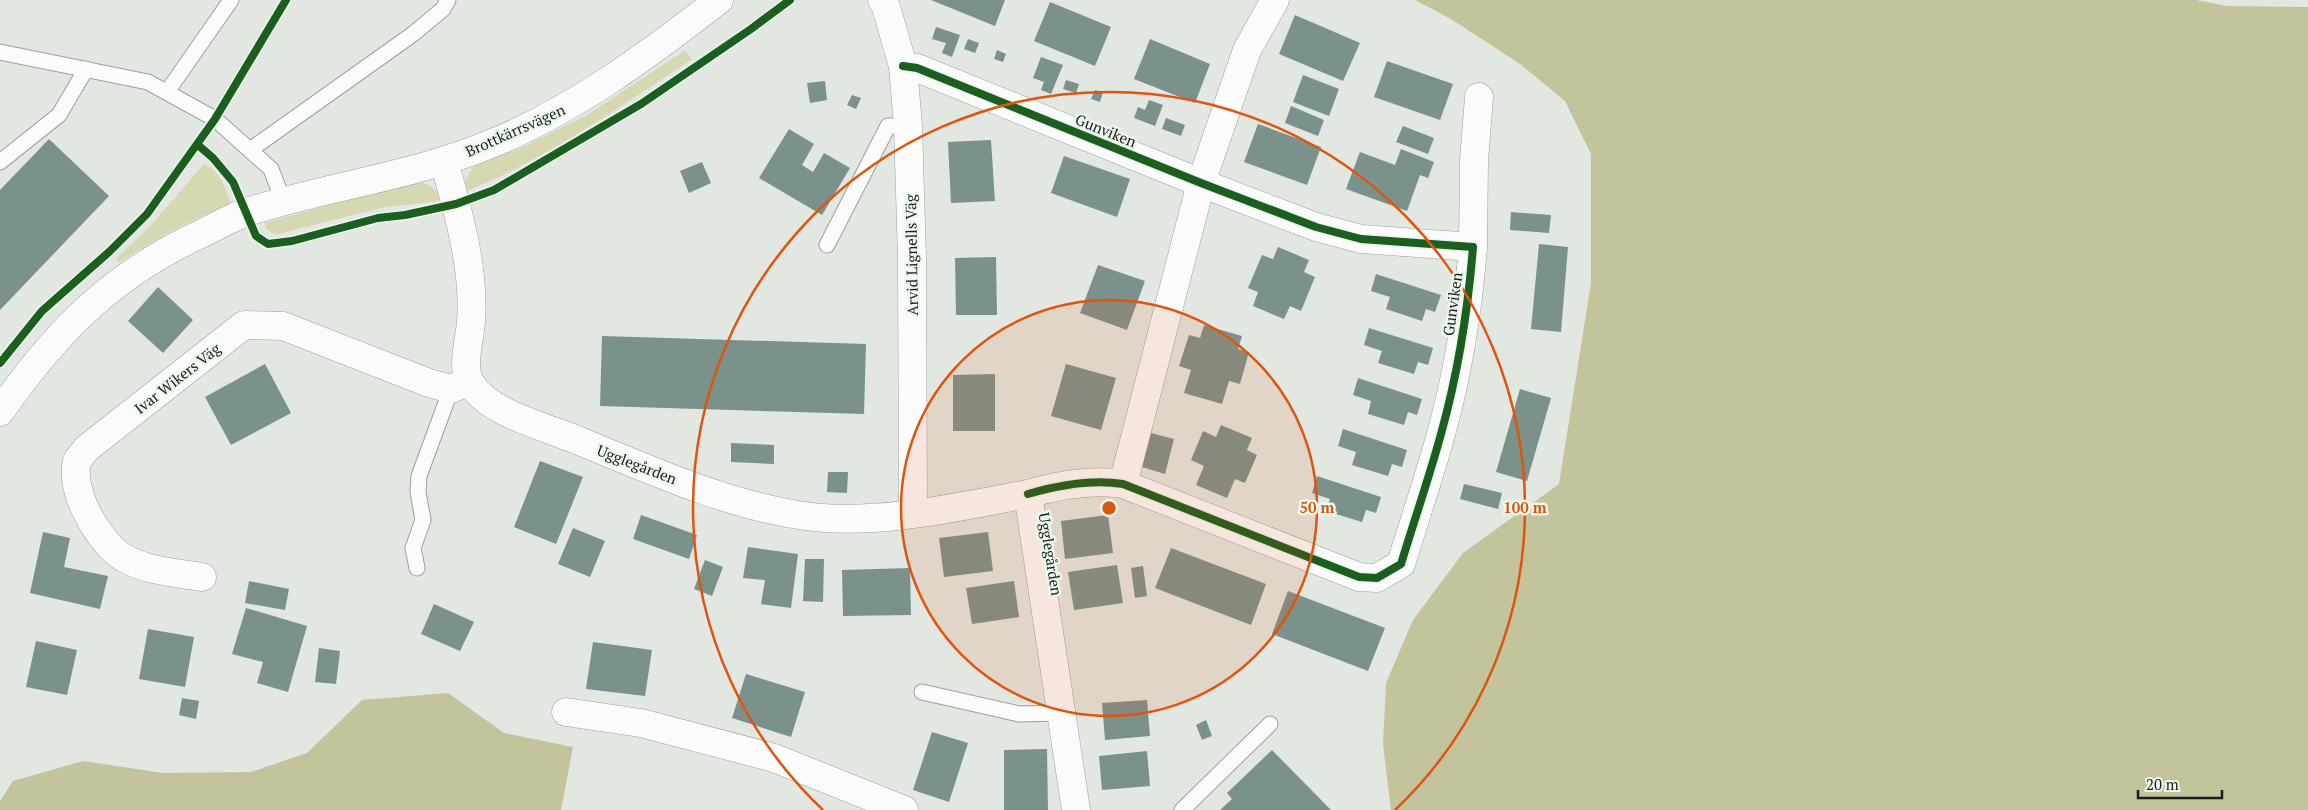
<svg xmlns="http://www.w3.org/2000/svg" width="2308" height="810" font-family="'PT Serif',serif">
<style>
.green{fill:#d6d8b2}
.forest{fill:#c3c49c}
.building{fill:#7b918b}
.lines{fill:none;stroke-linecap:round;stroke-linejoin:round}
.lane-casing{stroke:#9ca19d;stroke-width:17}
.street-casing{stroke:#9ca19d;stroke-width:29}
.secondary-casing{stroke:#9ca19d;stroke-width:29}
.lane{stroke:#fbfbfb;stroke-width:15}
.street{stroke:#fbfbfb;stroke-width:28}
.secondary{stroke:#fbfbfb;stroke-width:28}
.cycleway-casing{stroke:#ecf8ee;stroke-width:11}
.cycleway{stroke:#1b5e20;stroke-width:8}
.ring{fill:none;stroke:#de560d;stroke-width:2.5}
.labels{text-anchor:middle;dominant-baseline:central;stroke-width:5;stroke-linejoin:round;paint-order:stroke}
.street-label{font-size:15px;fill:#1a1e1a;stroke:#ecf8ee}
.centre{fill:#de560d;stroke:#ecf8ee;stroke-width:2.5}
.ring-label{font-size:15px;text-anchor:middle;font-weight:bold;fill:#de560d;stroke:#ecf8ee;stroke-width:5;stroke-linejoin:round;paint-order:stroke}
</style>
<rect width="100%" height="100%" fill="#e2e7e2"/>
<path class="green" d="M684,51L692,59C620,107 546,159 467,191L465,182L473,167L487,160L521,148L587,115Z
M204,164C220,171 226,188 231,204C190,220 154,239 118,263L117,258L151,225Z
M412,182C424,181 436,186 440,199L433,202L385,207L278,234L272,233L266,229L265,223Z"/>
<path class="forest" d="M1415,0H2196L2227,6L2308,7V810H1391L1383,744L1386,683L1413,620L1463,553L1559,484L1591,283V154L1565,101L1520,64L1451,19Z
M448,693L504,733L573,747L561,810H0V801L13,781L83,761L163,773L251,772L307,753L362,700Z"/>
<path class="building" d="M931,0H1005L995,26Z
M1050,2L1111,27L1095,66L1034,41Z
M1295,15L1360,43L1343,81L1279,54Z
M936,27L960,35L952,57L942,53L946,43L932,39Z
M968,39L979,43L975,53L964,49Z
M1150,39L1210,64L1195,103L1134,79Z
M997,50L1006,54L1003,62L994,59Z
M1041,57L1063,65L1051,94L1041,90L1044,82L1033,78Z
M1387,61L1453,84L1440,120L1374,97Z
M1303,75L1339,89L1329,116L1293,102Z
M1066,80L1079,84L1076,93L1063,89Z
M825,81L827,100L810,103L807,83Z
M1095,90L1103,92L1100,102L1091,99Z
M852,95L861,98L856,109L847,105Z
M1149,100L1163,105L1155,126L1134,118L1138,107L1145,110Z
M1291,106L1324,120L1318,136L1285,123Z
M1166,118L1185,125L1181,136L1162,129Z
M1258,124L1321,147L1307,185L1244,162Z
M1403,126L1434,138L1428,154L1396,142Z
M789,129L814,144L802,165L813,172L824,153L850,168L822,215L759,178Z
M49,139L109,196L0,310V190Z
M991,140L995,201L951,203L948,142Z
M1401,149L1434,162L1428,178L1420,175L1407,211L1346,189L1360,152L1395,165Z
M1064,156L1130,179L1117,217L1051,193Z
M702,162L711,183L689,193L680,171Z
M1511,212L1551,215L1549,233L1510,230Z
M1539,244L1568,247L1561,332L1531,329Z
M1278,247L1309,260L1304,272L1315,277L1301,311L1290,306L1284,319L1253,306L1258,292L1248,288L1262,255L1273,259Z
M996,257L997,315H956L955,258Z
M1098,265L1145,281L1127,330L1080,313Z
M1376,274L1441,295L1435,312L1426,309L1422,321L1386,309L1390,297L1371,291Z
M158,287L193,320L163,353L128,321Z
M1204,325L1242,336L1238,349L1249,352L1240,384L1229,381L1222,404L1184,393L1191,370L1179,366L1189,335L1200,338Z
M1369,328L1433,348L1428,365L1418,362L1414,374L1378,363L1382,351L1364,345Z
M602,336L866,344L864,414L600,406Z
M265,364L291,413L231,445L205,397Z
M1066,364L1116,378L1101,430L1051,416Z
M995,374V431H953V375Z
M1358,378L1422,399L1417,415L1408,412L1404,425L1368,414L1371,401L1353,395Z
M1520,389L1551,398L1527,481L1496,472Z
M1221,425L1252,438L1247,450L1257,455L1245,483L1235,479L1227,498L1196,485L1204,466L1191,460L1203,431L1216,437Z
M1343,429L1407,450L1402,467L1392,464L1388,476L1352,465L1356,452L1338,446Z
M1151,433L1174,439L1165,474L1142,467Z
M731,443L774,445V464L731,462Z
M540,461L583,477L556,544L514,527Z
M828,472H848L847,493L827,492Z
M1317,476L1381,497L1376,513L1366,510L1362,522L1326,511L1330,499L1312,493Z
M1464,484L1502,493L1498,509L1460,499Z
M641,515L697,535L689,559L633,539Z
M1108,515L1113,553L1065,559L1061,521Z
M573,528L605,541L590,577L558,564Z
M43,532L70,538L64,567L108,576L100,609L30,593Z
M988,532L993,571L944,577L939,538Z
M748,547L798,554L791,608L761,604L765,580L743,578Z
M1171,548L1266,584L1251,625L1155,588Z
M805,559H824L823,602L803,601Z
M705,560L723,567L712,596L694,589Z
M1117,565L1123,603L1074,610L1068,572Z
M1143,566L1147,596L1135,598L1131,568Z
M910,568L911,615L843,616L842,570Z
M249,581L289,589L285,610L245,603Z
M1014,581L1019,617L972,624L966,588Z
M1288,591L1385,628L1368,671L1272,634Z
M434,604L474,622L460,651L421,634Z
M246,608L307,626L288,692L257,683L263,662L232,654Z
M148,629L194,637L185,687L139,679Z
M36,641L77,650L67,695L26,687Z
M593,642L652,650L645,696L586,689Z
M319,648L340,651L336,684L315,682Z
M746,674L805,692L791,737L732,718Z
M182,698L199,701L196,719L179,715Z
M1147,700L1150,736L1105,740L1102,703Z
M1206,720L1212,736L1202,740L1196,725Z
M932,732L968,743L949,802L913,790Z
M1047,749L1048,810H1004V750Z
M1272,750L1331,810H1220L1232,799L1227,793Z
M1147,751L1150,786L1102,790L1099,756Z"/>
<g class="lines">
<defs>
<path id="lane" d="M0,52L148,82L215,119L271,169L284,203
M167,92L231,0
M250,150L413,34L443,9L448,0
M0,162L59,115L86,69
M827,245L888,126H908
M417,568L413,548L423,520L418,492L419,476L451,389
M922,692L1019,714L1062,713
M1182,810L1270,724"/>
<path id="street" d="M882,0L886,7L903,66L908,126L912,258L913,514
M903,66L917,68L1201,183L1316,227L1361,239L1473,247C1468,310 1458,373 1441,434C1429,478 1414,521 1401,564L1377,578L1359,577L1123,484C1091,479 1059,485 1028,494
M444,161C458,212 475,268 471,322C470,339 461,366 470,382C486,412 542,426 572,438C646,468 726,505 805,516C877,526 957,507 1028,494L1076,810
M1473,247L1474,161L1479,97
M1123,484L1201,183L1247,50L1275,0
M202,577C176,573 147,571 124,558C99,543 69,491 77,461C79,457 84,453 86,449L244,325L283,326L429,383L451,389L469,381
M566,712L641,723L774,758L904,810"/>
<path id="secondary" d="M0,412C56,331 114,273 205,232C218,225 233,217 247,212C328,186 414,176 493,143C577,108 648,55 719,0"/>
</defs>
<use href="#lane" class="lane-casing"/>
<use href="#street" class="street-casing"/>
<use href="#secondary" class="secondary-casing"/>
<use href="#lane" class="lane"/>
<use href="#street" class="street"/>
<use href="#secondary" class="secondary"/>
<defs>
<path id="cycleway" d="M903,66L917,68L1201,183L1316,227L1361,239L1473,247C1468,310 1458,373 1441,434C1429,478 1414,521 1401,564L1377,578L1359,577L1123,484C1091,479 1059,485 1028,494
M198,145L213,158L233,182L256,236L268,244L292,241L378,218L405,215L456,204L494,190L641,104L751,29L790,0
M0,363L42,311L109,252L147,214L215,119L286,0"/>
</defs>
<use href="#cycleway" class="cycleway-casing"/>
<use href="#cycleway" class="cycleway"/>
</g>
<circle cx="1109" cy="508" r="208" fill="#de560d" fill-opacity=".12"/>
<g class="ring">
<circle cx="1109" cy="508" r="208"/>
<path d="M823 810A416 416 0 1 1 1395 810"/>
</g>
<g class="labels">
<g class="street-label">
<text transform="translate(515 130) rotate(-24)">Brottkärrsvägen</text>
<text transform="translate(1106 130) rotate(22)">Gunviken</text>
<text transform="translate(911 255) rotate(-91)">Arvid Lignells Väg</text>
<text transform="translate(1452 304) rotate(-82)">Gunviken</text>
<text transform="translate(177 378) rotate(-38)">Ivar Wikers Väg</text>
<text transform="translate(637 464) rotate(21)">Ugglegården</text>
<text transform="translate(1051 554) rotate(81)">Ugglegården</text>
</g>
</g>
<circle cx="1109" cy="508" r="8" class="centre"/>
<g class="ring-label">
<text x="1317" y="513">50 m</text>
<text x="1525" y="513">100 m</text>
</g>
<path d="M2138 790v8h84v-8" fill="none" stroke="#1a1e1a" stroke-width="2.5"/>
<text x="2146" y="790" font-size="15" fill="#1a1e1a" stroke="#ecf8ee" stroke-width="4" paint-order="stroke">20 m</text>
</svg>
